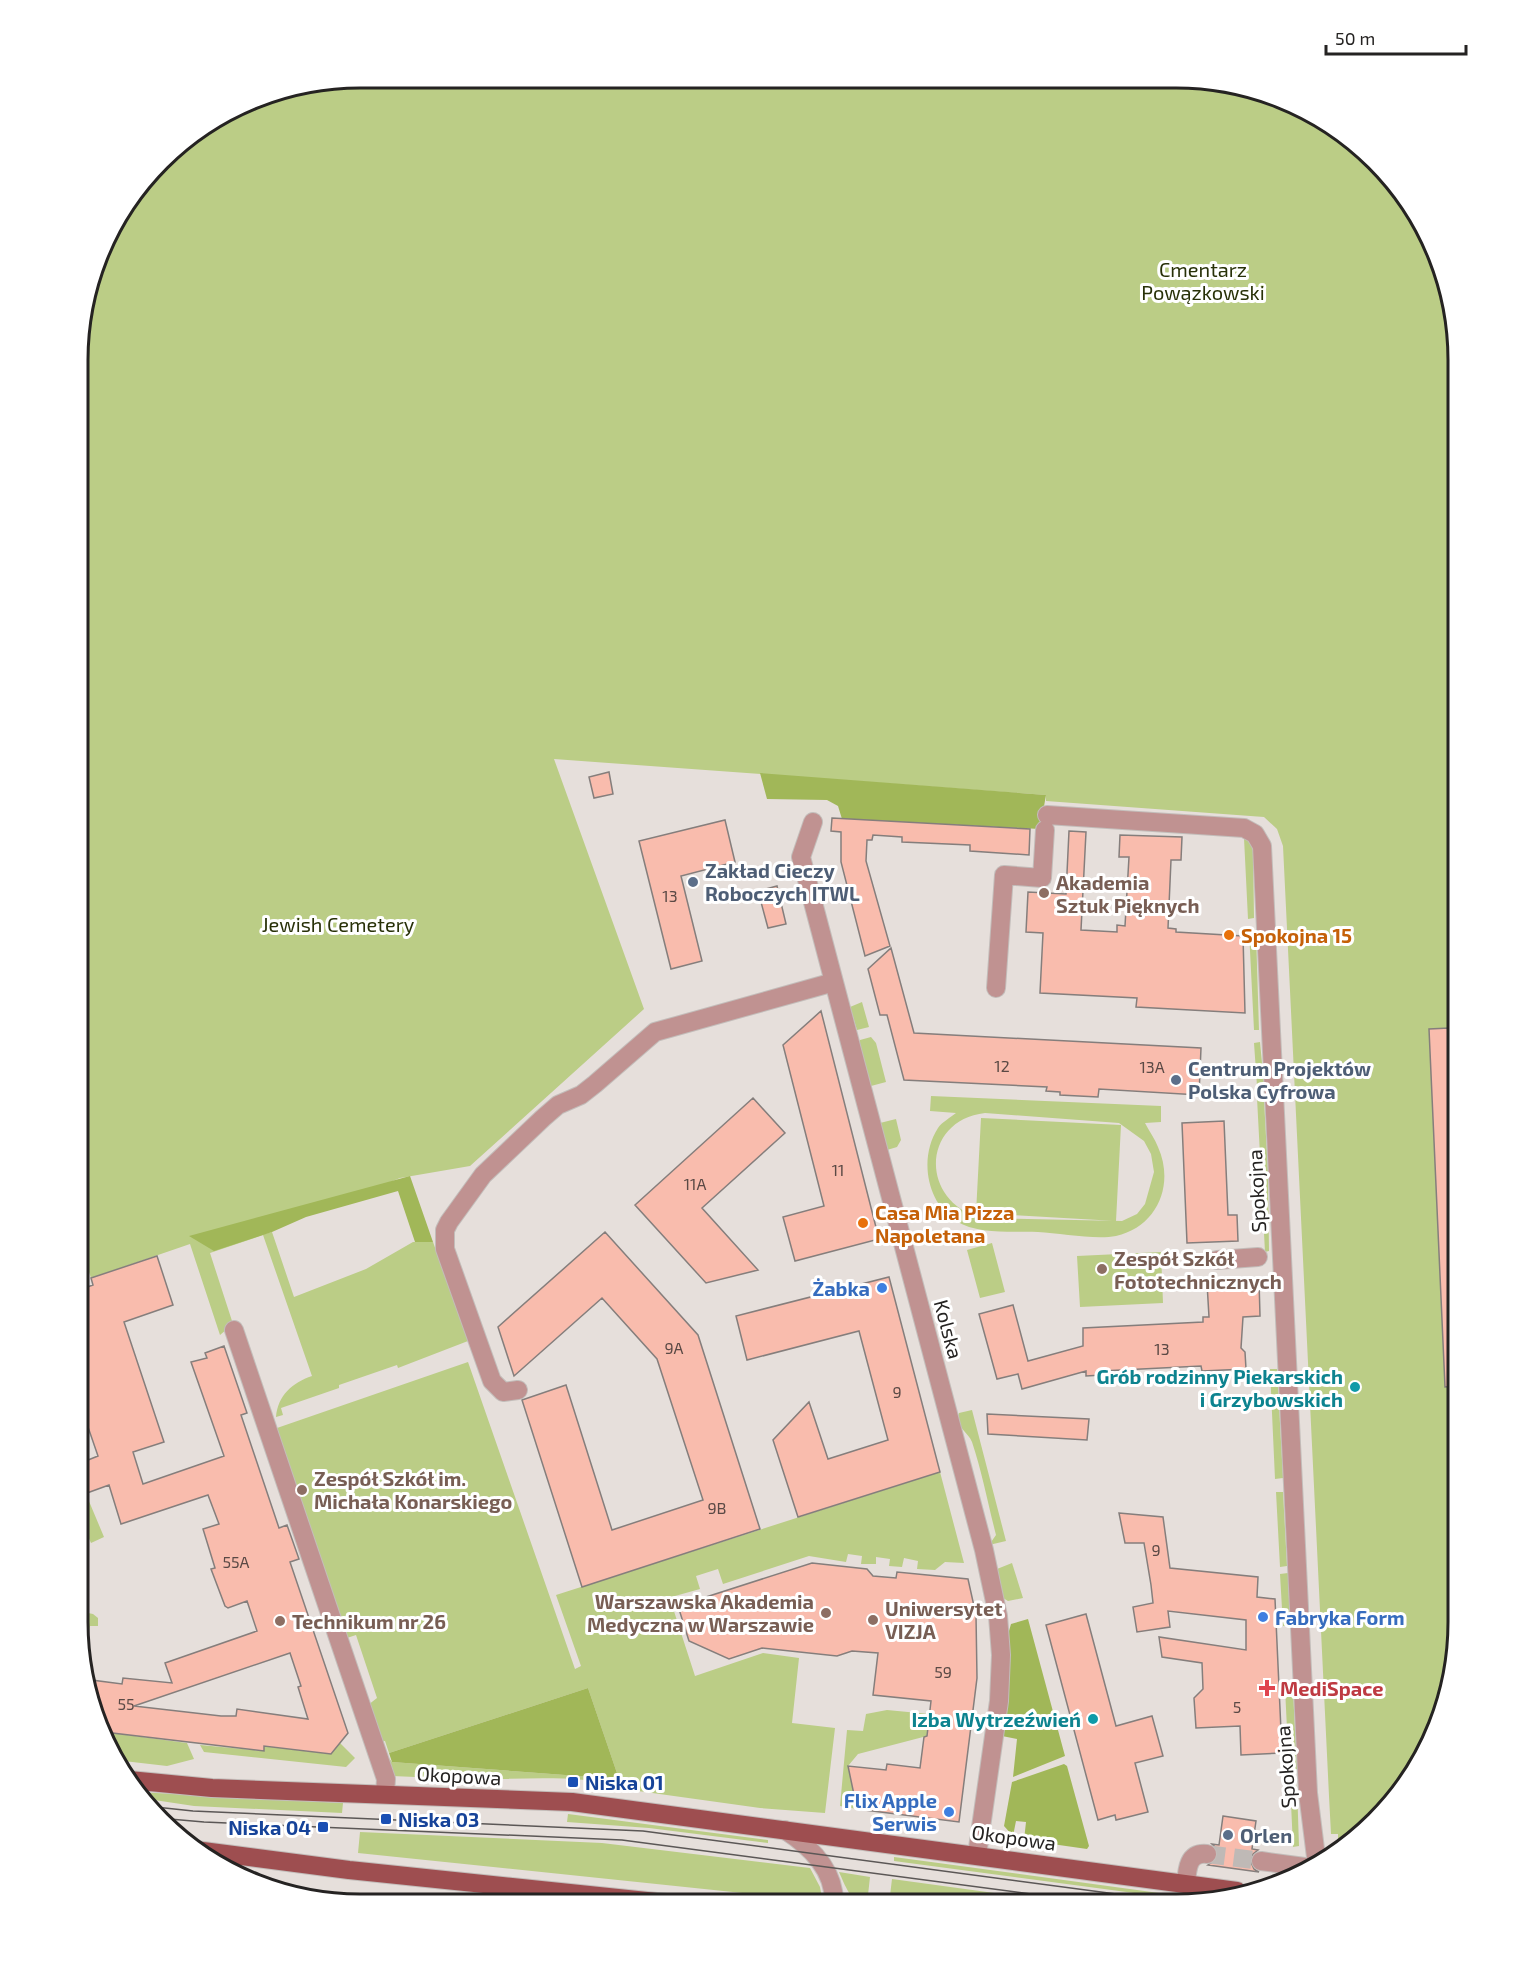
<svg xmlns="http://www.w3.org/2000/svg" width="1536" height="1983" font-family="'Exo 2',sans-serif">
<style>
.green{fill:#bbcd86;fill-rule:evenodd}
.forest{fill:#a1b758}
.building{fill:#f9bcad;stroke:#857e7c;stroke-width:1.5;fill-rule:evenodd}
.lines{fill:none;stroke-linecap:round;stroke-linejoin:round}
.minor-tunnel{stroke:#bfb9b6;stroke-width:18;stroke-dasharray:18 9;stroke-linecap:butt}
.minor-casing{stroke:#c3bdba;stroke-width:20}
.major-casing{stroke:#c3bdba;stroke-width:20}
.minor{stroke:#c09291;stroke-width:18}
.major{stroke:#9e4e50;stroke-width:18}
.tram{stroke:#5b5756;stroke-width:1.5}
.service-dot{fill:#5c6f8a;stroke:#fff;stroke-width:2}
.education-dot{fill:#8d6e63;stroke:#fff;stroke-width:2}
.food-dot{fill:#e8710a;stroke:#fff;stroke-width:2}
.shop-dot{fill:#3f7fe0;stroke:#fff;stroke-width:2}
.culture-dot{fill:#0f9aa8;stroke:#fff;stroke-width:2}
.health-dot{fill:#e0444e;stroke:#fff;stroke-width:2}
.transit-dot{fill:#1a4fb4;stroke:#fff;stroke-width:2}
.labels{text-anchor:middle;dominant-baseline:central;stroke-width:6;stroke-linejoin:round;paint-order:stroke}
.number-label{font-size:16px;fill:#5a4945}
.park-label{font-size:20px;fill:#283108;stroke:#fff}
.service-label{font-size:20px;font-weight:bold;fill:#4e5e75;stroke:#fff;text-anchor:start}
.education-label{font-size:20px;font-weight:bold;fill:#785e54;stroke:#fff;text-anchor:start}
.food-label{font-size:20px;font-weight:bold;fill:#c56008;stroke:#fff;text-anchor:start}
.street-label{font-size:20px;fill:#252322;stroke:#fff}
.shop-label{font-size:20px;font-weight:bold;fill:#366cbe;stroke:#fff;text-anchor:end}
.culture-label{font-size:20px;font-weight:bold;fill:#0d838f;stroke:#fff;text-anchor:end}
.health-label{font-size:20px;font-weight:bold;fill:#be3a42;stroke:#fff;text-anchor:start}
.transit-label{font-size:20px;font-weight:bold;fill:#164399;stroke:#fff;text-anchor:start}
.rim{fill:none;stroke:#252322;stroke-width:3}
</style>
<rect width="100%" height="100%" fill="#e6dfdb"/>
<path class="green" d="M360,78L1213,80L1283,99L1347,136L1429,235L1458,360L1457,1642C1453,1665 1451,1691 1443,1714C1424,1768 1385,1819 1338,1851V1834H1331L1329,1796L1283,846L1277,829L1264,817L1046,801V795L554,759L644,1009L470,1166L400,1178L260,1235L272,1232L294,1297L366,1269L413,1242H433L468,1341L398,1368L397,1365L339,1385V1388L281,1408L283,1415L276,1417C278,1395 292,1383 312,1376L263,1235L210,1253L233,1324L220,1335L190,1244L91,1278L87,1266L79,1268L80,323L116,219L174,148L269,93Z
M1244,838L1250,842L1253,850L1254,918L1248,919Z
M1249,931L1256,933L1259,1030H1254Z
M862,1002L869,1027L857,1030L850,1007Z
M871,1037L876,1043L886,1082L871,1086L859,1043L860,1040Z
M1260,1042L1264,1084L1257,1086L1254,1043Z
M931,1096L1161,1106V1122L1145,1123C1149,1131 1155,1139 1158,1147C1175,1185 1157,1227 1116,1236C1095,1240 1060,1233 1038,1232C1013,1231 978,1235 956,1221C926,1202 919,1157 938,1128C942,1122 950,1118 956,1113L930,1111ZM985,1113L1119,1123L1144,1141L1151,1154L1154,1172L1145,1204L1137,1214L1122,1221L980,1218C918,1199 923,1120 985,1113Z
M1257,1098L1264,1100L1268,1173L1261,1174Z
M981,1118L1121,1125L1116,1221L976,1213Z
M896,1119L901,1140L897,1147L887,1150L880,1123Z
M1261,1177H1268L1269,1251L1265,1252Z
M992,1243L1005,1292L980,1298L967,1250Z
M1161,1252L1163,1303L1080,1307L1077,1256Z
M468,1362L575,1669L581,1666L556,1595L940,1472L964,1563L945,1562L935,1570L917,1569L918,1561L904,1558L902,1567L889,1566L890,1559L876,1557V1564H861L862,1556L848,1554L846,1562L809,1556L723,1584L718,1569L696,1576L700,1589L675,1596V1600L671,1602L695,1676L763,1653L799,1658L792,1723L835,1728L825,1813L760,1808L638,1791C590,1774 536,1779 486,1779C455,1779 423,1777 392,1776L384,1752L392,1762L619,1779L588,1688L389,1753L385,1741L380,1742L368,1705L377,1698L356,1635L347,1638L279,1441L277,1428Z
M1270,1369H1277L1283,1478L1275,1479Z
M972,1410L1006,1541L989,1545L996,1535C988,1504 982,1472 972,1442C968,1432 954,1426 959,1413Z
M78,1475L104,1537L91,1543L87,1534L78,1538Z
M1276,1492H1283L1287,1566L1280,1567Z
M1012,1563L1023,1598L1008,1601L1003,1598L997,1569Z
M1288,1573L1290,1626H1283L1280,1574Z
M78,1611L93,1614L98,1618V1626H90L86,1646L83,1645L87,1618L78,1617Z
M1285,1688L1293,1691L1297,1769L1289,1770Z
M887,1710L929,1714L927,1736L858,1754L848,1766L857,1809L840,1806L847,1730L863,1731L866,1714Z
M104,1732L187,1743L194,1759L167,1766L115,1760L107,1748Z
M339,1742L355,1758L346,1767L204,1752L200,1745L263,1751L264,1746L330,1754Z
M1290,1781L1297,1786L1299,1846L1293,1847Z
M137,1792L343,1803L342,1813L194,1806L141,1798Z
M568,1814L768,1840V1843L649,1828L567,1822Z
M360,1832L602,1843L810,1868L820,1887L822,1898L819,1901L358,1853Z
M894,1857L1203,1899L1194,1901L894,1861Z
M839,1872L870,1877L867,1904C851,1904 845,1885 839,1872Z
M892,1879L1082,1905L889,1904Z
M279,1886L338,1893L339,1897L335,1901L324,1903Z
M357,1895L424,1903H357Z"/>
<path class="forest" d="M760,773L1046,795L1040,829L842,819L838,806L827,800L767,799Z
M410,1176L433,1242H415L398,1191L306,1217L272,1232L214,1251L189,1236Z
M1028,1619L1065,1756L1013,1777L1017,1739L1002,1736L1009,1631L1011,1624Z
M588,1688L619,1779L392,1762L389,1753Z
M1064,1764L1067,1766L1089,1846L1087,1849L1024,1840L1026,1822L1016,1821L1013,1836L1004,1826L1012,1782Z"/>
<path class="building" d="M609,772L613,794L594,798L589,777Z
M832,818L1030,829L1029,855L970,851V845L902,842V837L873,835L872,840H867L866,861L890,946L865,956L841,862V832L831,831Z
M725,820L735,862L681,876L702,961L671,969L639,841Z
M1069,831L1086,832L1081,930L1117,932V925L1125,926L1129,857H1119L1120,835L1182,837L1181,860H1171L1168,928L1176,929V932L1243,936L1245,1013L1136,1007L1137,998L1040,993L1043,933L1026,932L1028,892L1066,894Z
M777,886L786,924L768,928L758,891Z
M891,948L914,1033L1201,1048L1199,1095L1099,1089L1098,1097L1060,1095V1092L1046,1091L1047,1087L904,1080L887,1015H880L868,969Z
M821,1011L879,1239L795,1261L783,1217L824,1206L783,1045Z
M1449,1028L1458,1217L1457,1386L1445,1387L1429,1029Z
M753,1098L785,1133L702,1208L758,1270L706,1283L635,1205Z
M1224,1121L1228,1215H1237L1238,1241L1187,1243L1182,1123Z
M605,1232L698,1335L760,1529L582,1587L522,1400L566,1385L612,1530L703,1500L657,1359L602,1298L514,1376L498,1327Z
M157,1256L173,1305L124,1322L164,1442L133,1452L143,1484L224,1456L191,1362L207,1358L205,1353L224,1346L247,1413L241,1415L279,1528L287,1525L299,1559L290,1562L348,1733L331,1754L264,1746V1751L104,1732L91,1680L122,1684L123,1678L172,1683L165,1663L257,1631L247,1601L228,1608L225,1606L211,1569L215,1568L203,1529L219,1524L208,1495L121,1524L109,1485L87,1493L78,1471V1464L98,1456L78,1398L79,1290L93,1285L91,1278ZM290,1653L301,1686L298,1687L308,1719L237,1709L236,1716H221L134,1706Z
M889,1277L940,1472L798,1517L773,1440L809,1402L828,1459L888,1440L859,1331L747,1360L736,1316Z
M1259,1280L1260,1316L1243,1317L1241,1348L1245,1352L1246,1369L1202,1371L1201,1366L1102,1371V1375L1086,1376V1371L1022,1389L1018,1374L997,1379L979,1314L1013,1305L1028,1361L1083,1346V1328L1203,1322V1317H1209L1207,1283Z
M987,1414L1089,1419L1087,1440L988,1434Z
M1119,1513L1163,1517L1170,1568L1258,1577L1257,1597L1275,1599L1282,1753L1241,1755L1240,1726L1196,1728L1194,1698L1203,1689L1202,1663L1162,1657L1159,1637L1246,1650V1620L1168,1611L1170,1627L1137,1632L1133,1607L1153,1603L1151,1585L1144,1543H1125Z
M812,1563L867,1569L873,1576L896,1578L897,1572L968,1579L976,1615L977,1678L959,1822L857,1809L848,1766L886,1770L887,1764L920,1768L924,1737L927,1736L931,1701L873,1695L878,1653L852,1651L837,1656L762,1648L729,1659L689,1641L678,1606Z
M1086,1614L1116,1726L1152,1716L1163,1756L1135,1763L1148,1812L1116,1820L1115,1815L1098,1820L1046,1625Z
M1223,1816L1256,1821L1252,1849L1258,1850L1253,1854L1250,1860L1254,1869L1259,1872L1208,1865L1217,1859V1849L1212,1844L1219,1845Z"/>
<g class="lines">
<path class="minor-tunnel" d="M1207,1854L1261,1861"/>
<defs>
<path id="minor" d="M1047,815L1244,828L1255,834L1262,846L1308,1793L1317,1865
M813,822L801,857L984,1550L998,1616L1001,1655L999,1701L977,1855
M996,988L1004,875L1042,878L1045,830
M1217,1260L1258,1257
M234,1330L386,1779L385,1794
M518,1390L503,1392L492,1381L445,1249V1230L449,1222L483,1175L543,1118L558,1105L581,1095L595,1084L655,1032L834,982
M785,1830C811,1847 835,1870 834,1904
M1261,1861L1312,1868
M1186,1884C1187,1869 1188,1852 1207,1854"/>
<path id="major" d="M129,1780L212,1788L572,1802L1237,1891
M195,1850L349,1870L676,1904"/>
</defs>
<use href="#minor" class="minor-casing"/>
<use href="#major" class="major-casing"/>
<use href="#minor" class="minor"/>
<use href="#major" class="major"/>
<path class="tram" d="M146,1806L193,1811L643,1831L1184,1903
M158,1818L204,1822L622,1840L1114,1905"/>
</g>
<g class="service-dot">
<circle cx="693" cy="882" r="6"/>
<circle cx="1176" cy="1080" r="6"/>
<circle cx="1228" cy="1835" r="6"/>
</g>
<g class="education-dot">
<circle cx="1044" cy="893" r="6"/>
<circle cx="1102" cy="1269" r="6"/>
<circle cx="302" cy="1490" r="6"/>
<circle cx="826" cy="1613" r="6"/>
<circle cx="873" cy="1620" r="6"/>
<circle cx="280" cy="1621" r="6"/>
</g>
<g class="food-dot">
<circle cx="1229" cy="935" r="6"/>
<circle cx="863" cy="1223" r="6"/>
</g>
<g class="shop-dot">
<circle cx="882" cy="1288" r="6"/>
<circle cx="1263" cy="1617" r="6"/>
<circle cx="949" cy="1812" r="6"/>
</g>
<g class="culture-dot">
<circle cx="1355" cy="1387" r="6"/>
<circle cx="1093" cy="1719" r="6"/>
</g>
<path class="health-dot" d="M1264 1679h6v6h6v6h-6v6h-6v-6h-6v-6h6z"/>
<g class="transit-dot">
<rect x="567" y="1776" width="12" height="12" rx="3"/>
<rect x="380" y="1813" width="12" height="12" rx="3"/>
<rect x="317" y="1821" width="12" height="12" rx="3"/>
</g>
<g class="labels">
<g class="number-label">
<text x="670" y="895">13</text>
<text x="1002" y="1065">12</text>
<text x="1152" y="1066">13A</text>
<text x="838" y="1169">11</text>
<text x="695" y="1183">11A</text>
<text x="674" y="1347">9A</text>
<text x="1162" y="1348">13</text>
<text x="897" y="1391">9</text>
<text x="717" y="1507">9B</text>
<text x="1156" y="1549">9</text>
<text x="236" y="1561">55A</text>
<text x="943" y="1671">59</text>
<text x="126" y="1703">55</text>
<text x="1237" y="1706">5</text>
</g>
<g class="park-label">
<text x="1203" y="269">Cmentarz<tspan x="1203" dy="23">Powązkowski</tspan></text>
<text x="338" y="924">Jewish Cemetery</text>
</g>
<g class="service-label">
<text x="705" y="870">Zakład Cieczy<tspan x="705" dy="23">Roboczych ITWL</tspan></text>
<text x="1188" y="1068">Centrum Projektów<tspan x="1188" dy="23">Polska Cyfrowa</tspan></text>
<text x="1240" y="1835">Orlen</text>
</g>
<g class="education-label">
<text x="1056" y="882">Akademia<tspan x="1056" dy="23">Sztuk Pięknych</tspan></text>
<text x="1114" y="1258">Zespół Szkół<tspan x="1114" dy="23">Fototechnicznych</tspan></text>
<text x="314" y="1478">Zespół Szkół im.<tspan x="314" dy="23">Michała Konarskiego</tspan></text>
<text x="814" y="1601" text-anchor="end">Warszawska Akademia<tspan x="814" dy="23">Medyczna w Warszawie</tspan></text>
<text x="885" y="1608">Uniwersytet<tspan x="885" dy="23">VIZJA</tspan></text>
<text x="292" y="1621">Technikum nr 26</text>
</g>
<g class="food-label">
<text x="1241" y="935">Spokojna 15</text>
<text x="875" y="1212">Casa Mia Pizza<tspan x="875" dy="23">Napoletana</tspan></text>
</g>
<g class="street-label">
<text transform="translate(1256 1191) rotate(-93)">Spokojna</text>
<text transform="translate(949 1329) rotate(75)">Kolska</text>
<text transform="translate(1285 1767) rotate(-94)">Spokojna</text>
<text transform="translate(459 1775) rotate(3)">Okopowa</text>
<text transform="translate(1014 1837) rotate(8)">Okopowa</text>
</g>
<g class="shop-label">
<text x="870" y="1288">Żabka</text>
<text x="1275" y="1617" text-anchor="start">Fabryka Form</text>
<text x="937" y="1800">Flix Apple<tspan x="937" dy="23">Serwis</tspan></text>
</g>
<g class="culture-label">
<text x="1343" y="1376">Grób rodzinny Piekarskich<tspan x="1343" dy="23">i Grzybowskich</tspan></text>
<text x="1081" y="1719">Izba Wytrzeźwień</text>
</g>
<g class="health-label">
<text x="1280" y="1688">MediSpace</text>
</g>
<g class="transit-label">
<text x="585" y="1782">Niska 01</text>
<text x="398" y="1819">Niska 03</text>
<text x="311" y="1827" text-anchor="end">Niska 04</text>
</g>
</g>
<path d="M0 0H1536V1983H0ZM360 88H1176A272 272 0 0 1 1448 360V1622A272 272 0 0 1 1176 1894H360A272 272 0 0 1 88 1622V360A272 272 0 0 1 360 88Z" fill="#fff" fill-rule="evenodd"/>
<path class="rim" d="M360 88H1176A272 272 0 0 1 1448 360V1622A272 272 0 0 1 1176 1894H360A272 272 0 0 1 88 1622V360A272 272 0 0 1 360 88Z"/>
<path d="M1326 45v9h140v-9" fill="none" stroke="#252322" stroke-width="3"/>
<text x="1335" y="45" font-size="18" fill="#252322" stroke="#ffffff" stroke-width="4.5" paint-order="stroke">50 m</text>
</svg>
